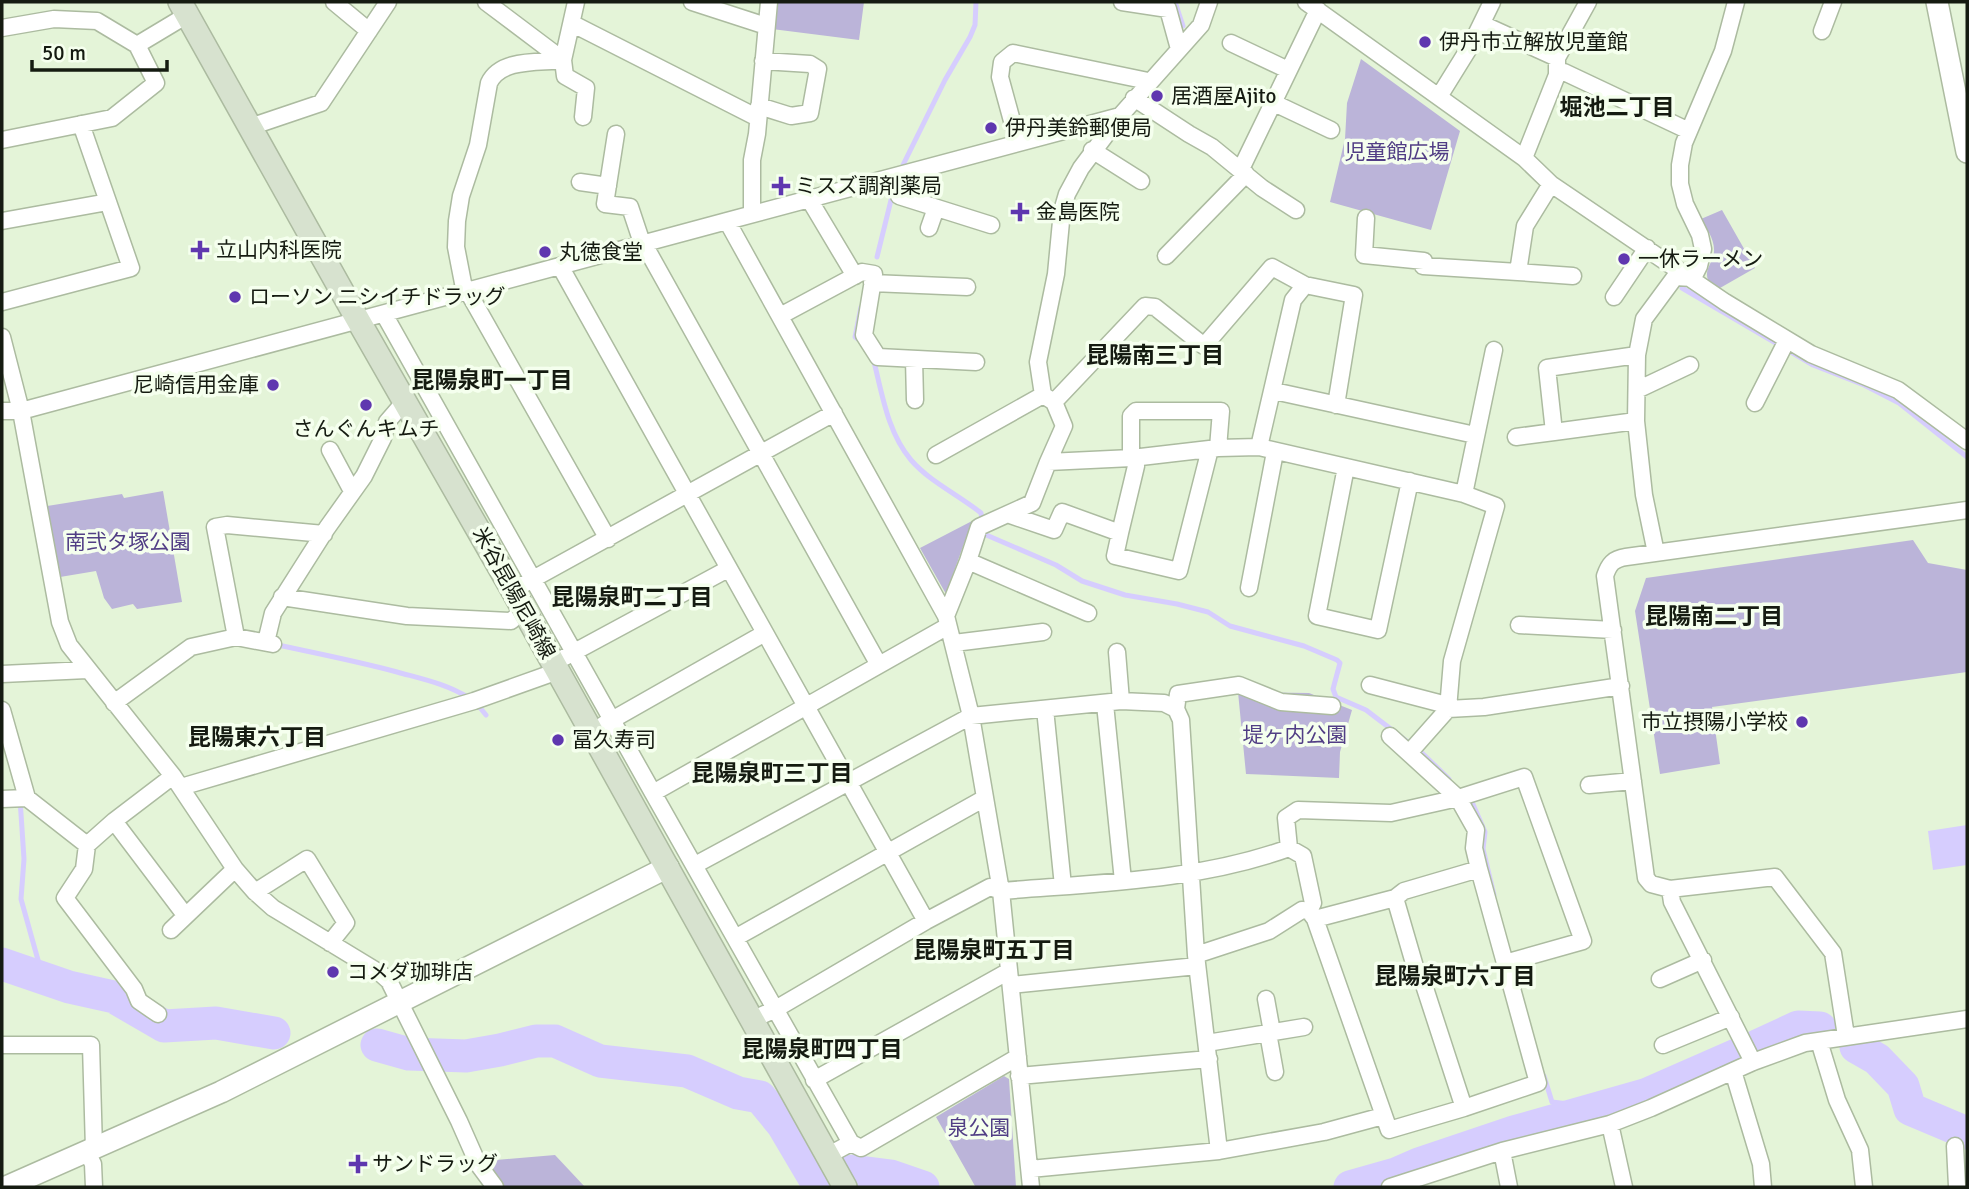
<svg xmlns="http://www.w3.org/2000/svg" width="1969" height="1189" font-family="Signika,'Noto Sans JP',sans-serif">
<style>
.green{fill:#bbb4d9}
.water{fill:#d6cdfe}
.lines{fill:none;stroke-linecap:round;stroke-linejoin:round}
.stream{stroke:#d6cdfe;stroke-width:5}
.river{stroke:#d6cdfe;stroke-width:33}
.minor-casing{stroke:#acbba0;stroke-width:19}
.tertiary-casing{stroke:#acbba0;stroke-width:24}
.secondary-casing{stroke:#acbba0;stroke-width:26}
.minor{stroke:#fff;stroke-width:16}
.tertiary{stroke:#fff;stroke-width:21}
.secondary{stroke:#d7e2cf;stroke-width:23}
.poi-dot{fill:#5f37af;stroke:#f5ffee;stroke-width:2.5}
.labels{text-anchor:middle;dominant-baseline:central;stroke-width:7;stroke-linejoin:round;paint-order:stroke}
.poi-label{font-size:21px;fill:#151b11;stroke:#f5ffee;text-anchor:start}
.park-label{font-size:21px;fill:#513e85;stroke:#f5ffee}
.street-label{font-size:21px;fill:#151b11;stroke:#f5ffee}
.neighbourhood-label{font-size:23px;font-weight:bold;fill:#151b11;stroke:#f5ffee}
</style>
<rect width="100%" height="100%" fill="#e4f4d8"/>
<path class="green" d="M776,2H864L859,40L772,29Z
M1361,59L1460,131L1431,230L1330,202L1345,139L1347,103Z
M1722,210L1755,268L1720,288L1708,280C1704,269 1713,263 1714,252C1715,240 1707,229 1701,219Z
M163,491L182,602L137,609L133,604L112,609L104,598L96,571L54,578L41,507L122,494L124,498Z
M972,521L946,594L920,548Z
M1913,540L1928,563L1967,570V672L1712,707L1720,764L1660,774L1635,611L1646,578Z
M1238,692L1309,693L1352,710L1340,752L1339,778L1246,774Z
M1004,1076L1009,1079L1016,1187L975,1186L936,1117Z
M555,1155L585,1187H502L485,1161Z"/>
<path class="water" d="M1967,825V865L1933,870L1928,831Z"/>
<g class="lines">
<path class="stream" d="M1175,2L1183,26
M903,165L945,80L970,37L975,25L976,2
M877,257L893,192
M1682,288L1813,365L1864,385L1899,403L1967,457
M861,307L855,337L862,342
M873,358C882,392 887,432 911,460C930,482 959,495 981,513L984,534L1056,565L1082,581L1125,595L1177,604L1208,612L1230,626L1304,646L1337,660L1340,663L1333,689L1336,697L1366,710L1421,752L1449,779
M273,644C315,653 356,661 397,672C422,679 447,684 469,698
M477,704L486,715
M20,799L24,859L21,899L43,978
M1472,802L1485,832L1483,849L1494,895
M1544,1076L1552,1102L1585,1106L1594,1110"/>
<path class="river" d="M2,964L69,987L114,997L164,1026L216,1023L274,1033
M377,1045L409,1054L466,1056L500,1050L536,1041H555L600,1061L687,1071L738,1093L760,1097L783,1125L816,1181L852,1171L891,1176L923,1187
M1757,1046L1798,1027L1820,1028
M1856,1047L1877,1059L1903,1086L1910,1109L1967,1133
M1350,1187L1396,1174L1419,1164L1514,1132L1645,1095L1743,1052"/>
<defs>
<path id="minor" d="M334,2L369,31
M486,2L563,60C539,63 501,58 489,83L478,145L461,196L457,221L456,247L463,283L608,539
M576,2L563,60L565,76L586,88L583,117
M692,2L766,26
M1122,2L1168,9L1179,49
M1306,2L1524,158L1551,184L1725,302L1811,354L1898,390L1967,441
M573,24L758,118
M1482,24L1557,58
M2,28L54,19L97,21L137,45L187,15
M1822,31L1833,2
M1231,43L1288,70
M1557,75L1564,72L1689,131
M1440,95L1471,45L1492,2
M1134,98L1189,134L1212,147L1262,188L1296,210
M1274,103L1331,130
M759,106L791,116L810,113L818,69L810,64L763,61
M250,127L321,103L388,2
M616,134L605,204L630,207L640,237L879,665
M2,140L112,118L156,83L137,45
M1018,143L1000,77L1002,62L1013,53L1148,81
M1092,150L1141,181
M1524,158L1557,75V58L1588,2
M1241,169L1318,10
M906,174L899,196L991,225
M580,182L608,186
M809,199L855,276
M752,214V160L757,134L769,2
M1366,218L1364,255L1424,261L1423,266L1518,272L1525,226L1551,184
M2,221L108,202
M929,228L936,208
M1166,256L1246,174
M560,266L926,921
M1518,272L1573,276
M872,283L967,287
M1614,297L1647,248
M2,302L131,268L81,124
M384,314L653,793L948,626
M780,316L862,272L874,274L864,335L878,357L976,362
M2,337L21,411L60,622L69,645L173,776L235,869L255,892L273,908L380,973L389,981L459,1121L478,1164L495,1187
M914,359L915,400
M1637,390L1690,365
M1274,391L1475,435
M1054,402L1145,306L1155,307L1204,346L1272,267L1305,285L1354,295L1336,405
M1755,403L1787,340
M2,411H21L727,221
M1636,421L1554,432L1547,368L1637,355
M1516,437L1554,432
M1259,447L1293,300L1305,285
M330,450L352,491
M936,455L1043,395
M1048,462L1064,426L1054,402L1043,395L1038,362L1056,274L1062,211L1067,194L1081,168L1120,116
M1346,467L1317,616L1378,630L1410,481
M1464,494L1494,350
M1010,515L1054,530L1062,512L1120,533L1115,556L1179,571L1210,449
M1120,533L1136,466L1131,450V416L1136,411H1221L1218,448
M1656,553L1644,495L1636,421L1637,355L1644,319L1675,277L1693,278L1699,266L1703,249L1700,235L1685,204L1680,184V165L1684,143L1723,51L1736,2
M968,561L1088,613
M524,584L834,413
M1249,588L1275,452
M282,597L407,616L511,621L524,610
M946,616L968,561L979,527L1032,503L1048,462L1132,458L1218,448L1259,447L1464,494L1496,506L1452,661L1448,709L1439,703L1370,685
M1519,625L1613,630
M236,637L215,527L227,525L324,534
M266,642L273,613L327,528L364,476L383,438L387,422L406,400
M954,643L1043,632
M1117,652L1121,701
M565,657L728,569
M2,674L87,670
M114,703L191,647L236,637L273,644
M1105,704L1123,881
M1045,709L1063,886
M1176,709L1178,694L1239,685L1281,702L1332,706
M2,710L27,798
M603,725L765,633
M1390,736L1458,798L1476,830L1474,848L1479,869
M1409,753L1448,709L1484,707L1621,686
M1589,785L1633,781
M181,787L474,701L558,671
M653,793L851,1143
M2,799L27,798L87,845
M114,821L185,915
M1289,848L1303,856L1313,903L1309,911
M695,865L971,716L1121,701L1164,703L1176,709L1181,720L1196,955
M1670,889L1672,902L1753,1062
M255,892L307,859L346,923L330,943
M1315,919L1389,1130L1464,1108L1538,1083L1505,963
M171,930L235,869
M735,938L985,798
M1660,979L1703,960
M1011,985L1197,966
M1266,999L1272,1032
M158,1014L139,1001L134,989L65,898L84,869L87,845L114,821L173,776
M751,1020L774,1010L926,921L990,887L1001,891C1097,883 1198,881 1289,848L1286,818L1298,810L1391,813L1458,798L1524,777L1583,941L1505,963L1479,869L1404,891L1395,898L1418,977L1423,982L1464,1108
M1268,1033L1275,1072
M1846,1036L1833,953L1775,877L1670,889L1651,884L1646,878L1605,576C1609,564 1613,559 1626,557L1967,510
M1819,1041L1837,1100L1860,1150L1864,1187
M1207,1043L1304,1027
M2,1045H91L94,1149
M1663,1045L1731,1017
M1733,1071L1761,1164L1763,1187
M1019,1076L1209,1059
M814,1080L1009,971
M1610,1124L1624,1187
M1955,1146L1957,1186
M1219,1151L1196,955L1269,931L1302,910L1309,911L1315,919L1395,898
M1502,1151L1509,1187
M87,1152L93,1164L94,1187
M827,1156L851,1143L861,1148L1018,1057
M1030,1169L1219,1151L1324,1132L1383,1116
M1031,1187L1001,891L971,716L946,616L727,221L1120,116L1201,25L1209,2
M1390,1187L1502,1151L1610,1124L1651,1108L1753,1062L1805,1043L1967,1019"/>
<path id="tertiary" d="M1937,2L1967,152
M6,1187L221,1092L668,867"/>
<path id="secondary" d="M180,2L358,320L512,589L845,1187"/>
</defs>
<use href="#minor" class="minor-casing"/>
<use href="#tertiary" class="tertiary-casing"/>
<use href="#secondary" class="secondary-casing"/>
<use href="#minor" class="minor"/>
<use href="#tertiary" class="tertiary"/>
<use href="#secondary" class="secondary"/>
</g>
<g class="poi-dot">
<circle cx="1425" cy="42" r="7"/>
<circle cx="1157" cy="96" r="7"/>
<circle cx="991" cy="128" r="7"/>
<path d="M777.5 175.5h7v7h7v7h-7v7h-7v-7h-7v-7h7z"/>
<path d="M1016.5 201.5h7v7h7v7h-7v7h-7v-7h-7v-7h7z"/>
<path d="M196.5 239.5h7v7h7v7h-7v7h-7v-7h-7v-7h7z"/>
<circle cx="545" cy="252" r="7"/>
<circle cx="1624" cy="259" r="7"/>
<circle cx="235" cy="297" r="7"/>
<circle cx="273" cy="385" r="7"/>
<circle cx="366" cy="405" r="7"/>
<circle cx="1802" cy="722" r="7"/>
<circle cx="558" cy="740" r="7"/>
<circle cx="333" cy="972" r="7"/>
<path d="M354.5 1153.5h7v7h7v7h-7v7h-7v-7h-7v-7h7z"/>
</g>
<g class="labels">
<g class="poi-label">
<text x="1439" y="42">伊丹市立解放児童館</text>
<text x="1171" y="96">居酒屋Ajito</text>
<text x="1005" y="128">伊丹美鈴郵便局</text>
<text x="795" y="186">ミスズ調剤薬局</text>
<text x="1036" y="212">金島医院</text>
<text x="216" y="250">立山内科医院</text>
<text x="559" y="252">丸徳食堂</text>
<text x="1638" y="259">一休ラーメン</text>
<text x="249" y="297">ローソン ニシイチドラッグ</text>
<text x="259" y="385" text-anchor="end">尼崎信用金庫</text>
<text x="366" y="429" text-anchor="middle">さんぐんキムチ</text>
<text x="1788" y="722" text-anchor="end">市立摂陽小学校</text>
<text x="572" y="740">冨久寿司</text>
<text x="347" y="972">コメダ珈琲店</text>
<text x="372" y="1164">サンドラッグ</text>
</g>
<g class="park-label">
<text x="1397" y="152">児童館広場</text>
<text x="128" y="542">南弐タ塚公園</text>
<text x="1295" y="735">堤ヶ内公園</text>
<text x="979" y="1128">泉公園</text>
</g>
<g class="street-label">
<text transform="translate(514 593) rotate(61)">米谷昆陽尼崎線</text>
</g>
<g class="neighbourhood-label">
<text x="1617" y="107">堀池二丁目</text>
<text x="1155" y="355">昆陽南三丁目</text>
<text x="492" y="380">昆陽泉町一丁目</text>
<text x="632" y="597">昆陽泉町二丁目</text>
<text x="1714" y="616">昆陽南二丁目</text>
<text x="257" y="737">昆陽東六丁目</text>
<text x="772" y="773">昆陽泉町三丁目</text>
<text x="994" y="950">昆陽泉町五丁目</text>
<text x="1455" y="976">昆陽泉町六丁目</text>
<text x="822" y="1049">昆陽泉町四丁目</text>
</g>
</g>
<rect width="1969" height="1189" fill="none" stroke="#151b11" stroke-width="7"/>
<path d="M32 60v10h135v-10" fill="none" stroke="#151b11" stroke-width="3.5"/>
<text x="42" y="60" font-size="21" fill="#151b11" stroke="#f5ffee" stroke-width="5" paint-order="stroke">50 m</text>
</svg>
